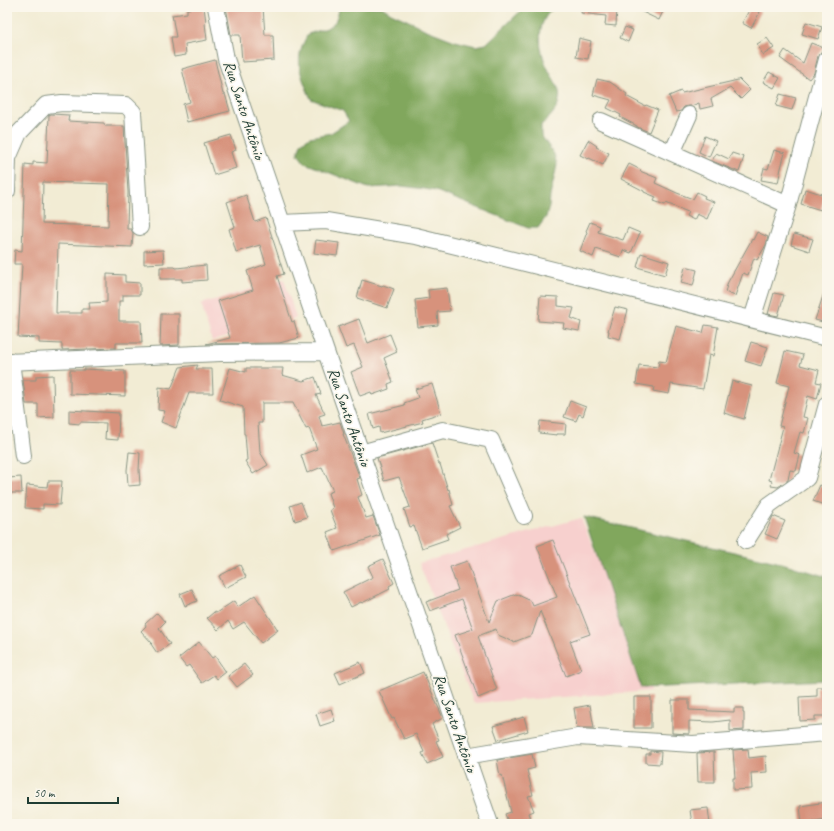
<svg xmlns="http://www.w3.org/2000/svg" width="834" height="831" font-family="Caveat,sans-serif">
<style>
.built{fill:#f7d0ce}
.forest{fill:#81a75d;stroke:#507248}
.building{fill:#d7927b;fill-rule:evenodd}
.lines{fill:none;stroke-linecap:round;stroke-linejoin:round}
.minor-casing{stroke:#889484;stroke-width:18}
.minor{stroke:#fff;stroke-width:16}
.labels{text-anchor:middle;dominant-baseline:central;stroke-width:3.5;stroke-linejoin:round;paint-order:stroke}
.street-label{font-size:16px;fill:#1f3d34;stroke:#fbf7ec}
</style>
<rect width="100%" height="100%" fill="#fbf7ec"/>
<filter id="ink" filterUnits="userSpaceOnUse"><feTurbulence type="fractalNoise" baseFrequency=".025" numOctaves="2"/><feDisplacementMap in="SourceGraphic" scale="8" xChannelSelector="R" yChannelSelector="G"/><feConvolveMatrix kernelMatrix="1 2 1 2 8 2 1 2 1" color-interpolation-filters="sRGB"/></filter>
<filter id="wash" filterUnits="userSpaceOnUse"><feTurbulence type="fractalNoise" baseFrequency=".012" numOctaves="4" result="noise"/><feDisplacementMap in="SourceGraphic" scale="16" xChannelSelector="R" yChannelSelector="G"/><feGaussianBlur stdDeviation="0.9" result="paint"/><feColorMatrix in="noise" values="0 0 0 0 0 0 0 0 0 0 0 0 0 0 0 0 0 1.4 0 .05"/><feComposite in="paint" operator="in"/></filter>
<g filter="url(#wash)">
<rect width="100%" height="100%" fill="#f2ecd4"/>
<path class="built" d="M284,279L296,318L212,341L201,304Z
M581,518L651,691L474,703L419,563Z"/>
<path class="forest" d="M337,7H382L391,13L413,23L424,29L455,41L476,46L486,44L525,7H555C535,21 538,49 548,69C552,78 562,89 559,100C557,111 549,118 541,125V135L554,154L557,165L550,196L549,207L546,217L538,228H528L436,191L425,189L402,186L368,188L305,163L298,154L301,143L310,137L331,133L349,121L343,111L311,99C300,73 293,61 308,34L327,28L335,22L339,11Z
M584,517L785,564L827,577V680L641,688Z"/>
<g id="blocks">
<path class="building" d="M204,7L206,22L205,23L207,40L185,44L186,55L174,57L171,37H176L172,15L187,13V9Z
M226,7H263L265,35H273L274,60L242,62L240,35H231Z
M582,7H617L616,26L605,25L606,16L581,13Z
M632,7H665L659,20Z
M751,7L760,12L751,28L742,23Z
M806,22L822,27L818,39L802,34Z
M625,27L633,30L628,42L620,38Z
M579,38L591,41L588,59L576,57Z
M767,38L774,48L763,55L757,44Z
M811,43L824,48L818,56L814,73L809,79L780,58L785,50L803,63Z
M215,60L223,94H225L230,111L187,122L183,104L190,102L182,69Z
M769,72L780,78L774,88L763,82Z
M597,79L610,82L627,94L626,96L645,106L646,105L658,110L649,132L637,127V126L620,117L621,115L607,108L611,100L593,95Z
M739,79L750,90L741,99L730,88L711,99L713,106L700,109L699,103L691,106H688L684,107L681,111L676,112L669,96L681,91L682,93L738,80Z
M780,94L796,98L792,110L776,106Z
M51,114L69,115L68,121L104,123L105,126H124L128,192L127,229H131L133,233L132,247L58,244L56,313H82V309H90L89,303L107,302V274L125,275V282L140,283V295H123V301H119V321H141L142,343H116V348L62,350V344L39,343V338L18,337L22,264H14L15,250L22,251L25,164L33,165V162L47,163L49,115ZM43,182L109,184L108,226L42,224Z
M231,135L236,150L231,152L236,168L214,175L204,143Z
M705,136L716,141L709,157L699,152Z
M588,140L597,146L596,147L609,153L603,165L589,158L588,159L580,155Z
M774,150L785,153L781,168L778,183L761,180L764,168L768,169Z
M716,153L729,159L732,153L744,157L739,172L712,161Z
M629,164L641,170L640,171L657,178L655,183L677,193L693,199L697,192L705,196L704,198L714,202L707,219L697,214L694,220L686,216L688,212L666,203L665,205L654,201L656,197L644,192V191L621,179Z
M805,189L825,195L821,210L801,204Z
M246,195L255,222L266,218L284,274L277,276L292,322L294,321L299,338L279,343L206,344L230,338L218,301L253,290L247,271L266,264L260,245L236,252L229,229L235,227L227,202Z
M590,222L600,226L598,232L623,240L628,228L640,233L631,253L623,250L621,257L596,249L593,257L580,251L587,232L586,231Z
M757,232L768,237L766,245L757,260L754,258L748,275L743,273L735,296L725,292L728,282L752,239L753,240Z
M794,234L813,239L809,251L791,245Z
M316,240L339,243L337,256L314,253Z
M163,250L164,263L144,264V251Z
M641,253L669,262L665,275L637,267Z
M206,265L207,280L182,282V279H160V267H175L176,268Z
M685,267L697,270L693,286L681,283Z
M362,280L382,286L383,285L394,289L387,308L357,298Z
M447,288L450,311L437,312L438,325L418,327L415,300L429,298L428,290Z
M825,290L827,291V323L815,320Z
M774,293L784,295L778,316L768,314Z
M540,296L558,297V306L574,308L571,318L581,322L579,331L563,328L564,323L538,321Z
M615,307L628,310L620,339L608,336L609,331H608Z
M161,314H179V345L160,346Z
M359,319L368,343L390,334L397,352L384,358L393,382L388,384L389,389L372,395L371,392L360,396L351,372L363,367L354,345L346,348L338,327Z
M705,325L718,327L713,356L709,355L703,389L671,384L669,394L653,391L654,387L636,384L639,365L658,367L659,361L666,362L676,326L703,333Z
M751,342L768,347L761,366L745,361Z
M785,351L803,355L800,365L819,370L816,382L821,383L817,399L808,396L803,417L808,418L804,433L800,432L794,453L800,455L796,471L790,470L788,480L778,487L771,486L772,481L769,480L783,427L779,426L789,386L777,383Z
M198,365L196,369H212L213,393H189L176,428L161,422L165,411L158,410L159,387L171,389L180,367Z
M230,368L246,372V368H283L282,375L303,381L315,377L321,394L316,395L325,414L319,416L322,426L340,422L344,434H343L360,478L357,479L362,495L358,497L366,518L373,516L380,535L334,551L327,532L337,528L330,510L333,508L328,493L333,491L322,467L307,473L301,455L317,449L309,428L306,429L293,403H262V423H258L260,452L268,465L253,474L245,461L247,460L245,434H244L243,407L220,400Z
M84,369L125,371V396L70,394V370H84Z
M53,375L54,417L38,418V404H26L23,380H36V376Z
M732,381L752,386L744,419L724,413Z
M432,384L441,413L422,419L423,422L380,433L379,427L373,429L369,414L405,405L404,403L418,398L415,389Z
M570,401L586,407L583,416L579,414L576,421L564,417Z
M69,410L119,413L118,440L105,439L106,423L80,422V424L69,423Z
M540,421L566,424L565,434H557V435L539,433Z
M432,443L439,464H440L448,490L449,489L453,505L450,506L460,527L446,534L448,539L422,548L414,526L410,527L404,509L410,507L399,477L384,481L377,458Z
M129,452L140,453L139,470L140,485L128,486L127,470Z
M21,477L22,493H9L8,478Z
M48,481H62L60,505L43,504V509L25,508L27,485L47,487Z
M820,485L827,488V506L813,501Z
M301,502L307,517L295,521L290,506Z
M773,516L785,521L777,539L765,534Z
M553,540L590,634L570,641L581,670L566,676L540,611L532,635L514,642L498,635L496,629L478,636L497,690L478,698L455,635L473,629L462,599L430,611L426,602L458,590L450,567L467,561L489,622L498,601L516,594L531,601L533,606L557,597L537,546Z
M383,559L394,583L389,586L390,589L362,603L361,602L351,607L343,592L373,577L368,566Z
M240,565L246,577L225,588L219,576Z
M192,589L197,601L185,606L180,594Z
M255,595L278,630L261,643L244,622L233,629L228,621L218,630L207,618L214,612L216,613L234,601L238,607Z
M157,613L165,622L159,628L170,644L157,653L151,644L152,643L141,631L146,626L145,624Z
M199,642L212,658L215,656L226,672L217,679L214,675L202,683L189,665L186,667L179,658Z
M360,662L365,673L340,684L335,673Z
M244,664L253,675L237,687L228,676Z
M423,672L443,718L432,724L439,740L436,741L443,757L427,764L422,753L424,752L416,734L404,739L394,718L392,719L379,691Z
M817,687H827V716H815V720L800,721L799,697L817,696Z
M634,697H651V728H634Z
M672,700H689V710L734,712V708H743V713H744V730L730,731V720L713,722L689,721V734L672,733Z
M590,705L594,728H577L574,708Z
M331,709L335,721L320,726L316,714Z
M524,717L528,731L498,740L493,726Z
M748,749L749,758L766,756L767,772L751,773L752,789L733,790V778H735L733,750Z
M650,751L661,752L660,764L646,763V754H650Z
M714,752L715,782H698L697,753Z
M532,754L535,768L527,770L533,795L528,796L534,811L529,813L532,822L527,824H509L505,814L511,812L502,775L500,776L497,760Z
M827,802V819L802,823L800,806Z
M708,808L710,824H692L690,810Z"/>
</g>
</g>
<g filter="url(#ink)">
<use href="#blocks" fill-opacity="0" stroke="#889484" stroke-width="1"/>
<g class="lines">
<defs>
<path id="minor" d="M216,7L226,59L326,352L490,824
M601,121L788,205
M672,153L689,115
M7,191L8,158L19,133L46,105L62,103L126,105L133,112L140,227
M282,223L326,221L416,236L827,338
M752,319L788,205L827,59
M11,361L23,456
M7,362L221,353L326,352
M361,453L443,430L491,440L524,516
M746,541L769,505L807,478L827,404
M466,756L578,737L693,744L827,733"/>
</defs>
<use href="#minor" class="minor-casing"/>
<use href="#minor" class="minor"/>
</g>
</g>
<g class="labels">
<g class="street-label">
<text transform="translate(244 110) rotate(72)">Rua Santo Antônio</text>
<text transform="translate(349 417) rotate(71)">Rua Santo Antônio</text>
<text transform="translate(455 723) rotate(71)">Rua Santo Antônio</text>
</g>
</g>
<rect width="834" height="831" fill="none" stroke="#fbf7ec" stroke-width="24"/>
<path d="M28 797v6h90v-6" fill="none" stroke="#1f3d34" stroke-width="2"/>
<text x="34" y="797" font-size="12" fill="#1f3d34" stroke="#fbf7ec" stroke-width="3" paint-order="stroke">50 m</text>
</svg>
